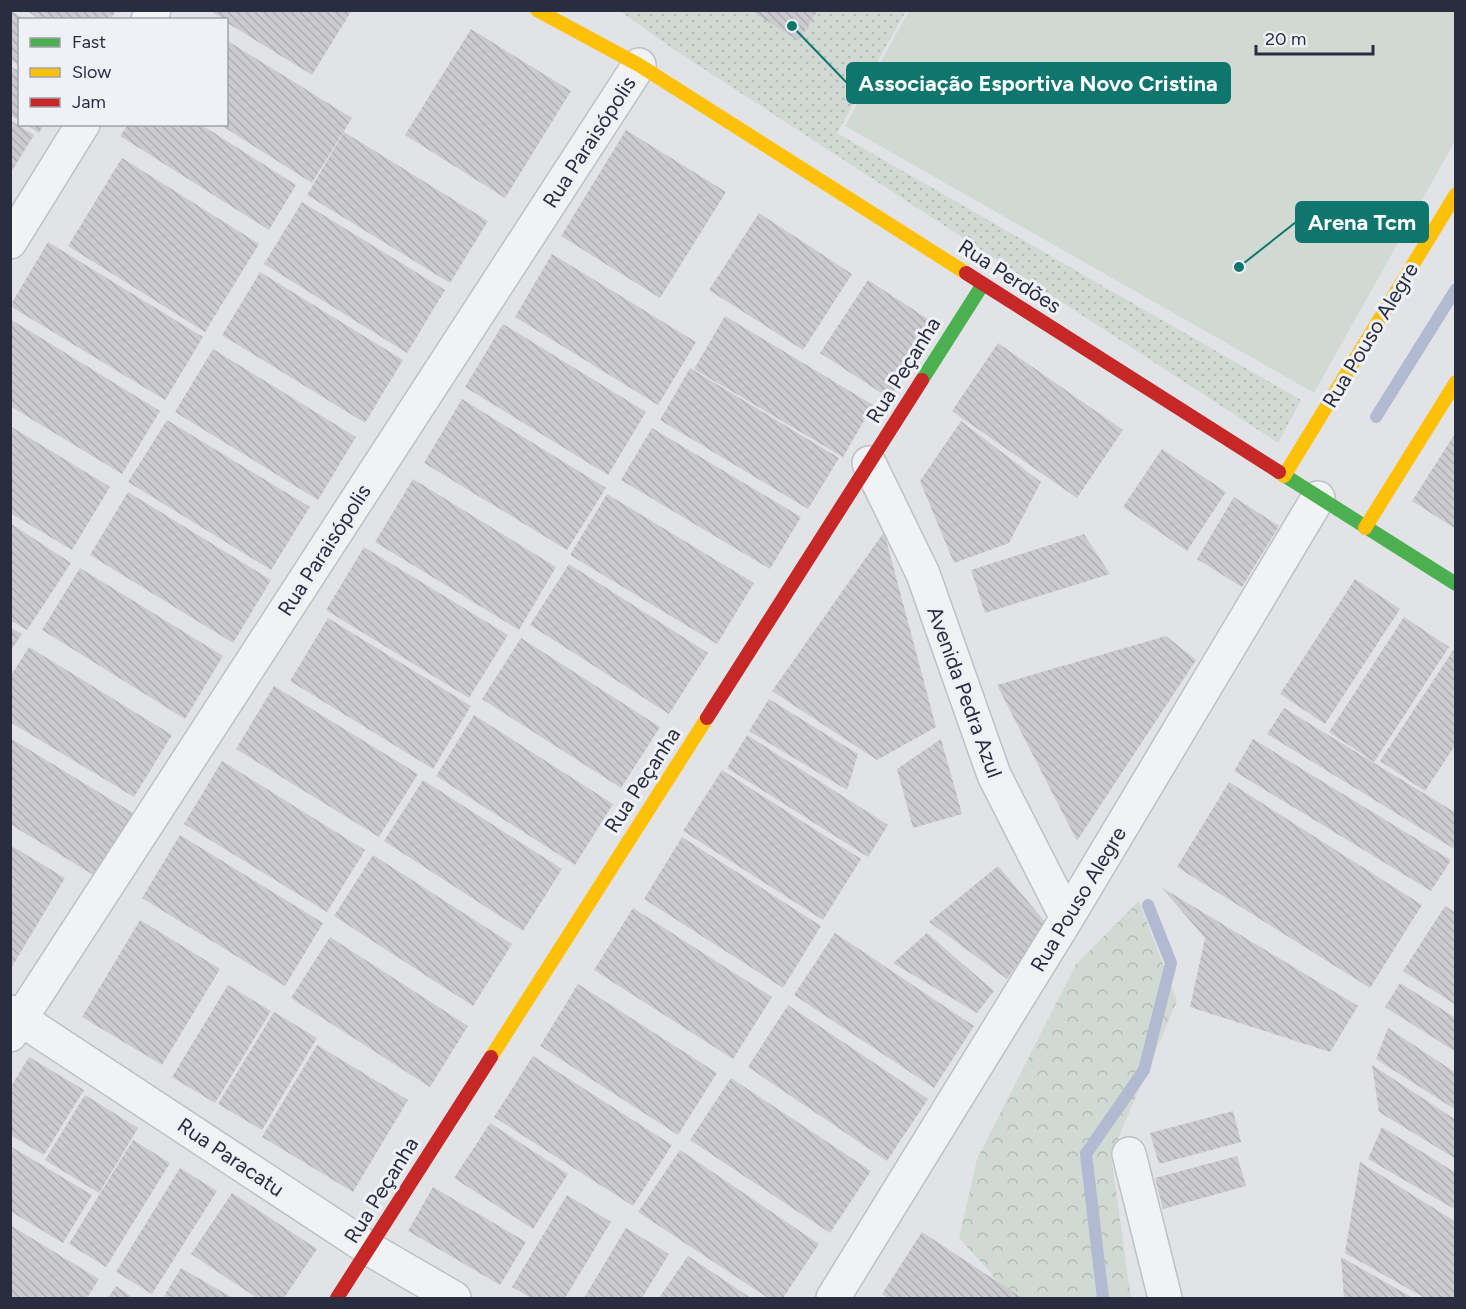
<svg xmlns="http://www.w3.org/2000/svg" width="1466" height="1309" font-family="Figtree,sans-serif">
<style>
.grass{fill:url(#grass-dots)}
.forest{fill:url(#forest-crowns)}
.park{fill:#d0dad3}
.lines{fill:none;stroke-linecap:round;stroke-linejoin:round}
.stream{stroke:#b1bad1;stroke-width:12}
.building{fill:url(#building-back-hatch)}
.street-casing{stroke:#bfc0c4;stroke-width:36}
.street{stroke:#f1f2f4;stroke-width:33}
.fast{stroke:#4caf50;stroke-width:14}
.slow{stroke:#ffc107;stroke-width:14}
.jam{stroke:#c62828;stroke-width:14}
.labels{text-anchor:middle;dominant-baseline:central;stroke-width:6;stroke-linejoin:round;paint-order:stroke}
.street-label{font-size:21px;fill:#292d40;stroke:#f0f1f6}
.leader{fill:none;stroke:#0f766e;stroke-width:2}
.callout-dot{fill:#0f766e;stroke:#f0f1f6;stroke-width:2}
.callout{fill:#0f766e;stroke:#0f766e;stroke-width:2}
.callout-label{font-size:22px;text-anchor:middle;font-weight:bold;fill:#fff}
</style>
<defs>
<pattern id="grass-dots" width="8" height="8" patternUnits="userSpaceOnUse" patternTransform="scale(1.5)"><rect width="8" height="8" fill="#d0dad3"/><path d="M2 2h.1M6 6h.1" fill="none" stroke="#b3bbb6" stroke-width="1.8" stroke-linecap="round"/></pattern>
<pattern id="forest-crowns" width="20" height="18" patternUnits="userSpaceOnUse" patternTransform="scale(1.5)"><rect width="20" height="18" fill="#d0dad3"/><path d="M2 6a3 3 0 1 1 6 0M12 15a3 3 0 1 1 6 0" fill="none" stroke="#b3bbb6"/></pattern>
<pattern id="building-back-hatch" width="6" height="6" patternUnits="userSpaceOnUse" patternTransform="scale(1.5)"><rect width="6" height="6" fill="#cacacf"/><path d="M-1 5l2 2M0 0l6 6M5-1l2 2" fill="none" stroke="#aeaeb3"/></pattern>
</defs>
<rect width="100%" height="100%" fill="#e2e3e7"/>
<path class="grass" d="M620,11H906L837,133L1301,400L1278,443L675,50Z"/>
<path class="forest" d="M1139,901L1177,1001L1111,1155L1131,1298H1006L991,1273L959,1238L977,1159L1076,964Z"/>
<path class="park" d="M909,11H1455V141L1314,393L845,126Z"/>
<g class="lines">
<path class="stream" d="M1376,417L1456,289
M1103,1298L1086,1154L1144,1070L1171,963L1148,905"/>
</g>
<path class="building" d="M10,10L25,20H20V66L10,60Z
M26,10H116L110,20H40Z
M214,10H352L312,75L226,22V20L213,13Z
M750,10H818L799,41Z
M471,29L571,91L505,198L405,135Z
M226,40L352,118L312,183L219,124H226Z
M10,66L20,72V121L10,115Z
M10,120L34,135L10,174Z
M25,124H44L39,133Z
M128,124H200L296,185L269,230L120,136Z
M626,130L726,192L660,298L561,236Z
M344,132L488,221L450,283L307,195Z
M122,158L259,244L205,332L68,246Z
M302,202L445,290L407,353L264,264Z
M759,213L852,274L803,350L709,290Z
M48,242L203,337L165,400L10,306Z
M552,254L696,342L658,405L515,317Z
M260,272L403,360L365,423L222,335Z
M868,280L937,325L889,398L820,353Z
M725,316L873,405L843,457L694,369Z
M10,319L160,411L122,474L10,406Z
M503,324L646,412L608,475L465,387Z
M998,343L1123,430L1077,498L952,411Z
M213,349L356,437L318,500L175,412Z
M690,368L839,458L808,509L660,420Z
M462,399L606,488L567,550L424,463Z
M167,420L310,507L271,570L128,482Z
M961,421L1041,482L1009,543L954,563L920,481Z
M10,426L110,487L72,550L10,513Z
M652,428L801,517L770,569L621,480Z
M1456,432V529L1412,501Z
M1162,449L1226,492L1187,551L1123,507Z
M413,479L556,567L519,630L375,542Z
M128,492L271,580L233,643L90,555Z
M607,494L754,583L717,644L570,555Z
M1234,497L1279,526L1242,587L1197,559Z
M10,523L71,563L27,630L10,620Z
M884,532L936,727L877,760L772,691Z
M1084,534L1110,574L985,613L971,570Z
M364,547L508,635L469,698L326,610Z
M569,564L708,653L669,714L530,625Z
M80,568L223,656L185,719L42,630Z
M1355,579L1400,609L1325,724L1280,694Z
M1404,617L1449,647L1374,762L1329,732Z
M328,618L471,706L433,769L290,681Z
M10,627L22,634L10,652Z
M1166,636L1196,660L1077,841L997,685Z
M521,638L660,727L621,788L482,699Z
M1456,646V744L1425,791L1380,761Z
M29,647L172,735L134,797L10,722V677Z
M274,686L418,774L379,837L236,749Z
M769,699L858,754L847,790L749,731Z
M1284,708L1456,813V850L1267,734Z
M474,715L613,804L575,865L436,776Z
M747,735L888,825L868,857L727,768Z
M10,738L133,813L95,876L10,824Z
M941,739L962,814L913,828L897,769Z
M1253,739L1451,860L1431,891L1234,771Z
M222,761L365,850L327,912L184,824Z
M722,770L861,859L823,920L683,831Z
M423,780L562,869L523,931L384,841Z
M1229,782L1422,905L1370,988L1177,867Z
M180,835L323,923L285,986L142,898Z
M682,837L821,926L783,988L644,899Z
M10,845L65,878L10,970Z
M373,855L512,944L473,1006L334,916Z
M998,866L1046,923L1007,979L929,922Z
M1161,887L1358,1006L1330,1052L1190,1007L1205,938Z
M1445,906L1456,913V1005L1403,971Z
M633,908L772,997L733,1059L594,970Z
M140,920L220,969L162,1065L82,1017Z
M835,933L974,1026L934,1088L794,995Z
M927,933L994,991L977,1013L893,963Z
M330,937L468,1026L430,1087L291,998Z
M1400,983L1456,1018V1052L1385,1007Z
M578,984L717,1073L678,1135L540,1046Z
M228,985L271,1011L215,1103L172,1077Z
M788,1005L928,1099L887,1161L748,1067Z
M274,1012L317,1038L262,1130L218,1104Z
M1388,1028L1456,1073V1110L1376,1059Z
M317,1045L408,1100L353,1192L262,1137Z
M533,1056L672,1145L633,1206L494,1117Z
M29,1057L84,1090L44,1155L10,1135V1088Z
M1372,1065L1456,1120V1159L1379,1112Z
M731,1078L871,1171L830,1233L690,1140Z
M85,1095L138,1128L99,1193L45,1160Z
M1233,1111L1241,1142L1159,1164L1150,1133Z
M490,1123L568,1174L533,1229L454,1178Z
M1382,1127L1456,1173V1210L1368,1159Z
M133,1140L170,1163L106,1267L69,1244Z
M10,1146L92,1195L63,1243L10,1211Z
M680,1150L819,1244L783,1298H768L638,1212Z
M1237,1156L1246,1186L1163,1209L1155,1178Z
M1360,1162L1456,1222V1298H1425L1345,1253Z
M180,1168L217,1191L152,1294L116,1272Z
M433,1187L526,1242L500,1285L408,1231Z
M232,1193L317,1249L284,1298H257L191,1254Z
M567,1195L611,1222L565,1298H531L512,1287Z
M10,1225L99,1279L87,1298H10Z
M626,1228L669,1254L642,1298H584Z
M922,1232L1022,1298H888L882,1294Z
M688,1256L751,1298H659Z
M1341,1257L1413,1298H1344Z
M181,1268L233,1298H168L164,1296Z
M116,1286L133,1298H108Z"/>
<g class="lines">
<defs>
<path id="street" d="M148,20L154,10
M10,242L83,124
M869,463L923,574L994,775L1067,918
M10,1012L368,1248L454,1298
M10,1035L639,65
M1129,1154L1165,1298
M833,1298L1067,918L1318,498"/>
</defs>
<use href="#street" class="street-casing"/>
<use href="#street" class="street"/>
<path class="fast" d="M922,380L983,284
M1279,472L1456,584"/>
<path class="slow" d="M537,10L639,65L966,273
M1284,476L1456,194
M1365,528L1456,382
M491,1057L707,718"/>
<path class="jam" d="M966,273L1279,472
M707,718L922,380
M337,1298L491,1057"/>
</g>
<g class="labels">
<g class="street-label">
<text transform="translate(589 142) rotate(-57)">Rua Paraisópolis</text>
<text transform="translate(1010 276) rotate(33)">Rua Perdões</text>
<text transform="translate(1370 335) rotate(-59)">Rua Pouso Alegre</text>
<text transform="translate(903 370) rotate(-58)">Rua Peçanha</text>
<text transform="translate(324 550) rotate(-57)">Rua Paraisópolis</text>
<text transform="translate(965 692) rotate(70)">Avenida Pedra Azul</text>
<text transform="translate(642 780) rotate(-57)">Rua Peçanha</text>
<text transform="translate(1078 899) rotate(-59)">Rua Pouso Alegre</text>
<text transform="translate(231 1157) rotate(34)">Rua Paracatu</text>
<text transform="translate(381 1190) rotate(-58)">Rua Peçanha</text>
</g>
</g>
<path class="leader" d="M792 26L847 83M1239 267L1296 222"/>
<g class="callout-dot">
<circle cx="792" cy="26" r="6"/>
<circle cx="1239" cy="267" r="6"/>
</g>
<g class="callout">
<rect x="847" y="63" width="383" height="40" rx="6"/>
<rect x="1296" y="202" width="132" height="40" rx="6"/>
</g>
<g class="callout-label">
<text x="1038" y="91">Associação Esportiva Novo Cristina</text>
<text x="1362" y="230">Arena Tcm</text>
</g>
<rect width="1466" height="1309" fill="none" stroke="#292d40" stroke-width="24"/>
<rect x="18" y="18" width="210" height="108" fill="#f0f1f6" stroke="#a0a3ad" stroke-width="1.5"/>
<rect x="30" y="38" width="30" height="9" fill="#4caf50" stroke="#a0a3ad" stroke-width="1.5"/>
<text x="72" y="48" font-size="18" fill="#292d40">Fast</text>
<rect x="30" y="68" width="30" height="9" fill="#ffc107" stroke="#a0a3ad" stroke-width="1.5"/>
<text x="72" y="78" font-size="18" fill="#292d40">Slow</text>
<rect x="30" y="98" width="30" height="9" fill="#c62828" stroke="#a0a3ad" stroke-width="1.5"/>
<text x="72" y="108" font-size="18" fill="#292d40">Jam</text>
<path d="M1256 45v9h117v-9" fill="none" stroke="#292d40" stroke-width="3"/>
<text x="1265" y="45" font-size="18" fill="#292d40" stroke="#f0f1f6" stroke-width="4.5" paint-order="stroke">20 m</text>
</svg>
